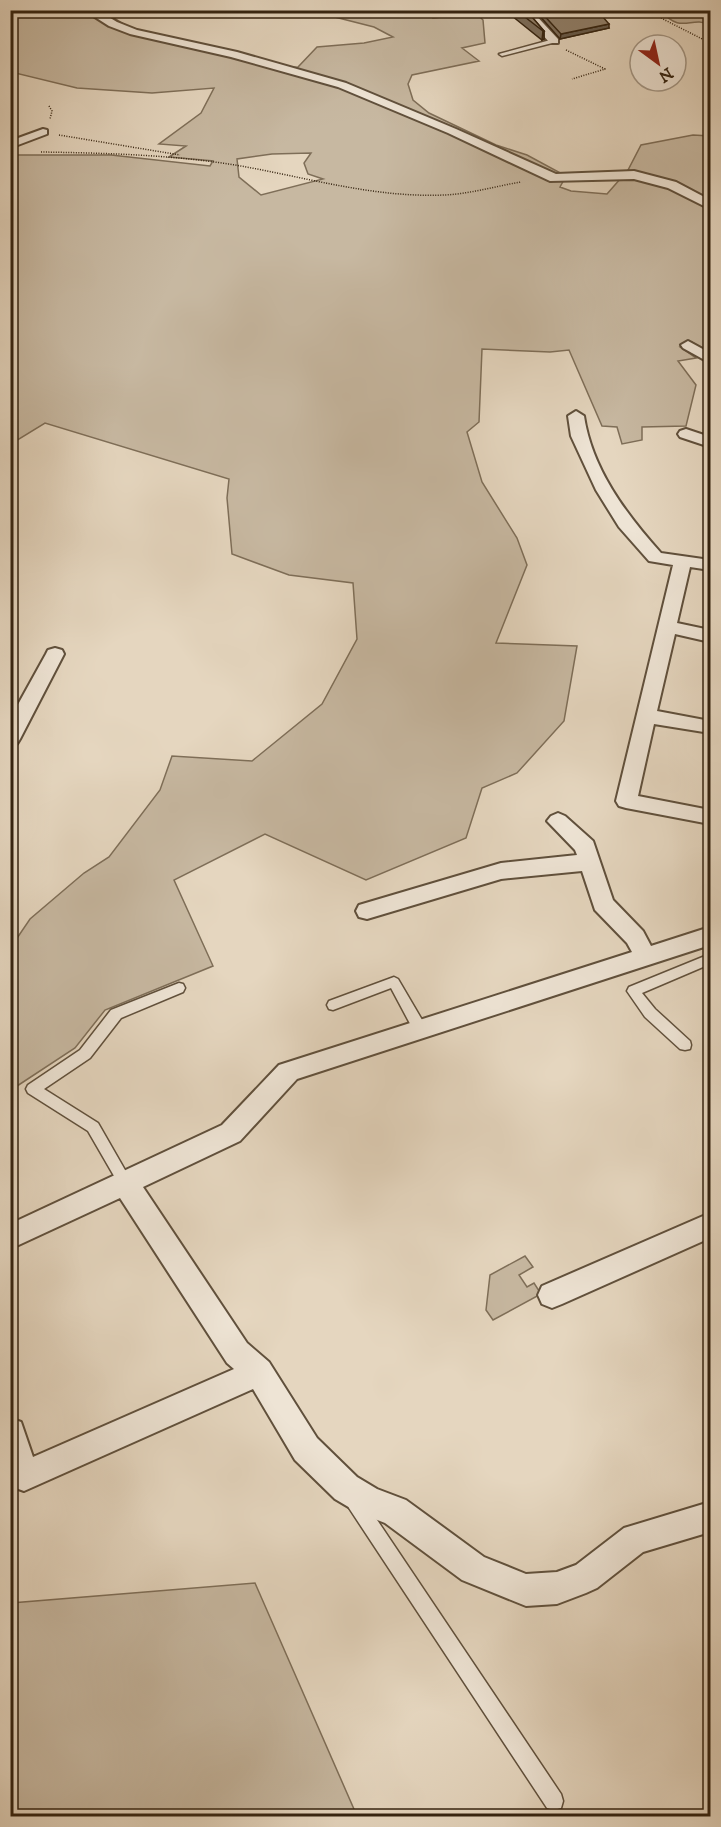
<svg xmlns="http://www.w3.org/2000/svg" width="721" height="1827" font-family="'IM FELL DW Pica',serif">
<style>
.green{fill:#c7b8a1;stroke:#7e6e58;stroke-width:1.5;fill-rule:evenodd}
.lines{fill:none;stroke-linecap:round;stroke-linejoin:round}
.lane-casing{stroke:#60503c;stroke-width:3}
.street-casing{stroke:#60503c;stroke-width:4}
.path{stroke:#342310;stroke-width:1.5;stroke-dasharray:1 1.5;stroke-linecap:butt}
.lane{fill:#eee4d5;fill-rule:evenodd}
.street{fill:#eee4d5;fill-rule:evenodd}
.wall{fill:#7c6e5c;stroke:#342310;stroke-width:1.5}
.shaded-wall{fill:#655a4b;stroke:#342310;stroke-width:1.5}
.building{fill:#90806b;stroke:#342310;stroke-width:1.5}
</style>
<rect width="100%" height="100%" fill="#e5d6bf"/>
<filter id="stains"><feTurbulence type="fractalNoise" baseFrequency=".00333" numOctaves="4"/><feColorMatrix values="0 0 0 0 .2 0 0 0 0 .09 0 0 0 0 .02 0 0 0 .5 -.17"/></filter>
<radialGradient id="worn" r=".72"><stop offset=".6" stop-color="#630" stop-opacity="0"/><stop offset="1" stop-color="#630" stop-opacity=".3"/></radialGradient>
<path class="green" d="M334,10L421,11L433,18L461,15L456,11H474L483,20L485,43L462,48L479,61L412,75L408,84L413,100L429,113L496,145L527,155L566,176L560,187L571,191L607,194L628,170L641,145L693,135L710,136V353L692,342L680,347L696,358L678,361L696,385L686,426L642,427V440L622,444L617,427L602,426L569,350L550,352L482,349L479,422L467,432L482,482L517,538L527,565L496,643L577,646L564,721L517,773L482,788L466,838L366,880L265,834L174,880L213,966L105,1010L75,1048L11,1090V947L30,919L84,873L109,857L160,790L172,756L252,761L322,704L357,639L353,583L289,575L232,554L227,498L229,479L45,423L11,444V155H111L210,166L213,161L169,157L186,146L159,144L201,113L214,88L152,93L77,88L11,72V11H103L128,27L283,68L298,67L317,47L364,43L393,37L374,27L315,12ZM311,153L304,163L308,174L323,179L261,195L239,177L237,159L272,154Z
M661,11H710V25C691,15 682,35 661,11Z
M525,1256L533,1267L519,1275L527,1287L534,1283L541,1294L493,1320L486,1310L490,1275Z
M255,1583L357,1816H11V1603Z"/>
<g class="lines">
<defs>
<path id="lane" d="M554,39L556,42L502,56L499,54Z
M710,954V964L642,993L655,1009L690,1041L691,1045L690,1049L685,1050L680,1049L645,1017L627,991L629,987Z
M394,977L398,979L425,1025L426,1029L425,1033L420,1034L415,1033L391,988L333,1010L329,1009L327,1005L329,1001Z
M179,983L183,984L185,988L183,992L121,1018L90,1058L44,1089L98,1123L133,1184L131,1188L126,1190L121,1188L88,1131L28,1093L26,1089L28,1085L80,1050L111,1010Z
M355,1494L361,1496L561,1794L563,1801L561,1808L554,1810L547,1808L349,1508L347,1502L349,1496Z"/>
<path id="street" d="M84,10H97L117,22L137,30L237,52L346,83L456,129L556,174L634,171L676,182L710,200V209L668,188L634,179L550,181L448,133L338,87L231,57L130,34L109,26Z
M520,10H531L558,39V43H550Z
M43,129L47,130V134L10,148V141Z
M688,341L710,353V363L683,348L681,345Z
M576,411L584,416C592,469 626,514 661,553L710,560V570L690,567L677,623L710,630V642L675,634L657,711L710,721V733L654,724L638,796L710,810V824L626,808L619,806L616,801L673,565L649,561L619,527L596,490L571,436L568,416Z
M686,429L710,437V447L680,437L678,434L680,431Z
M55,648L62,650L64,654L20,739L17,744L10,746V719L46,654L48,650Z
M558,813L565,816L593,841L613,900L643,931L651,946L710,927V945L297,1079L240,1141L143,1187L247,1343L269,1362L317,1438L357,1477L377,1489L406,1500L484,1557L526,1574L557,1572L576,1565L624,1528L710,1502V1532L643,1552L597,1588L586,1593L557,1604L526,1606L462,1580L385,1523L357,1512L335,1499L295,1460L253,1389L24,1491L13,1487L10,1480V1418L21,1422L33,1457L234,1369L227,1363L120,1198L10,1249V1224L222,1125L279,1065L632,952L627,943L595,910L582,871L501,879L367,919L359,917L356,911L359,905L501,863L577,855L575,850L547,821L551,816Z
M710,1213V1238L562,1304L552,1308L542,1304L538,1295L542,1286Z"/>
</defs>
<use href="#lane" class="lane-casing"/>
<use href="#street" class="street-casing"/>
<path class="path" d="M655,10L661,18L710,43
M566,50L605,69L572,79
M49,106L52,111L50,119
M59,135L180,155
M41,152C106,153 177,155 241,166C308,178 376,198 444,195C470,194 496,186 521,182"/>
<use href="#lane" class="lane"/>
<use href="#street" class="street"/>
</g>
<path class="wall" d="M512,10H526L544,31V39L542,40L512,16Z
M538,10H597L609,28L560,39L538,14Z"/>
<path class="shaded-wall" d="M609,24V28L560,39L561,34Z
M543,31H544V39L542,40Z"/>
<path class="building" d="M516,10H526L544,31H543Z
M539,10H597L609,24L561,34Z"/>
<rect width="721" height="1827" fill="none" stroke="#e5d6bf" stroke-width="36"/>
<rect x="12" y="12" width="697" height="1803" fill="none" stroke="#342310" stroke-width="3"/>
<rect x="18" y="18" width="685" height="1791" fill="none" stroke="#342310" stroke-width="1.5"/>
<g transform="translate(658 63) rotate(147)"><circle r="28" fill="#eee4d5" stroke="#a49786" stroke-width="1.5"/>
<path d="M0-4.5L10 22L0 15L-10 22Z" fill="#8f2418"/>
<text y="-9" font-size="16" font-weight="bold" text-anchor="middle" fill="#342310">N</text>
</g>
<rect width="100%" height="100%" filter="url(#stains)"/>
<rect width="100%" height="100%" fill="url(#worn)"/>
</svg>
